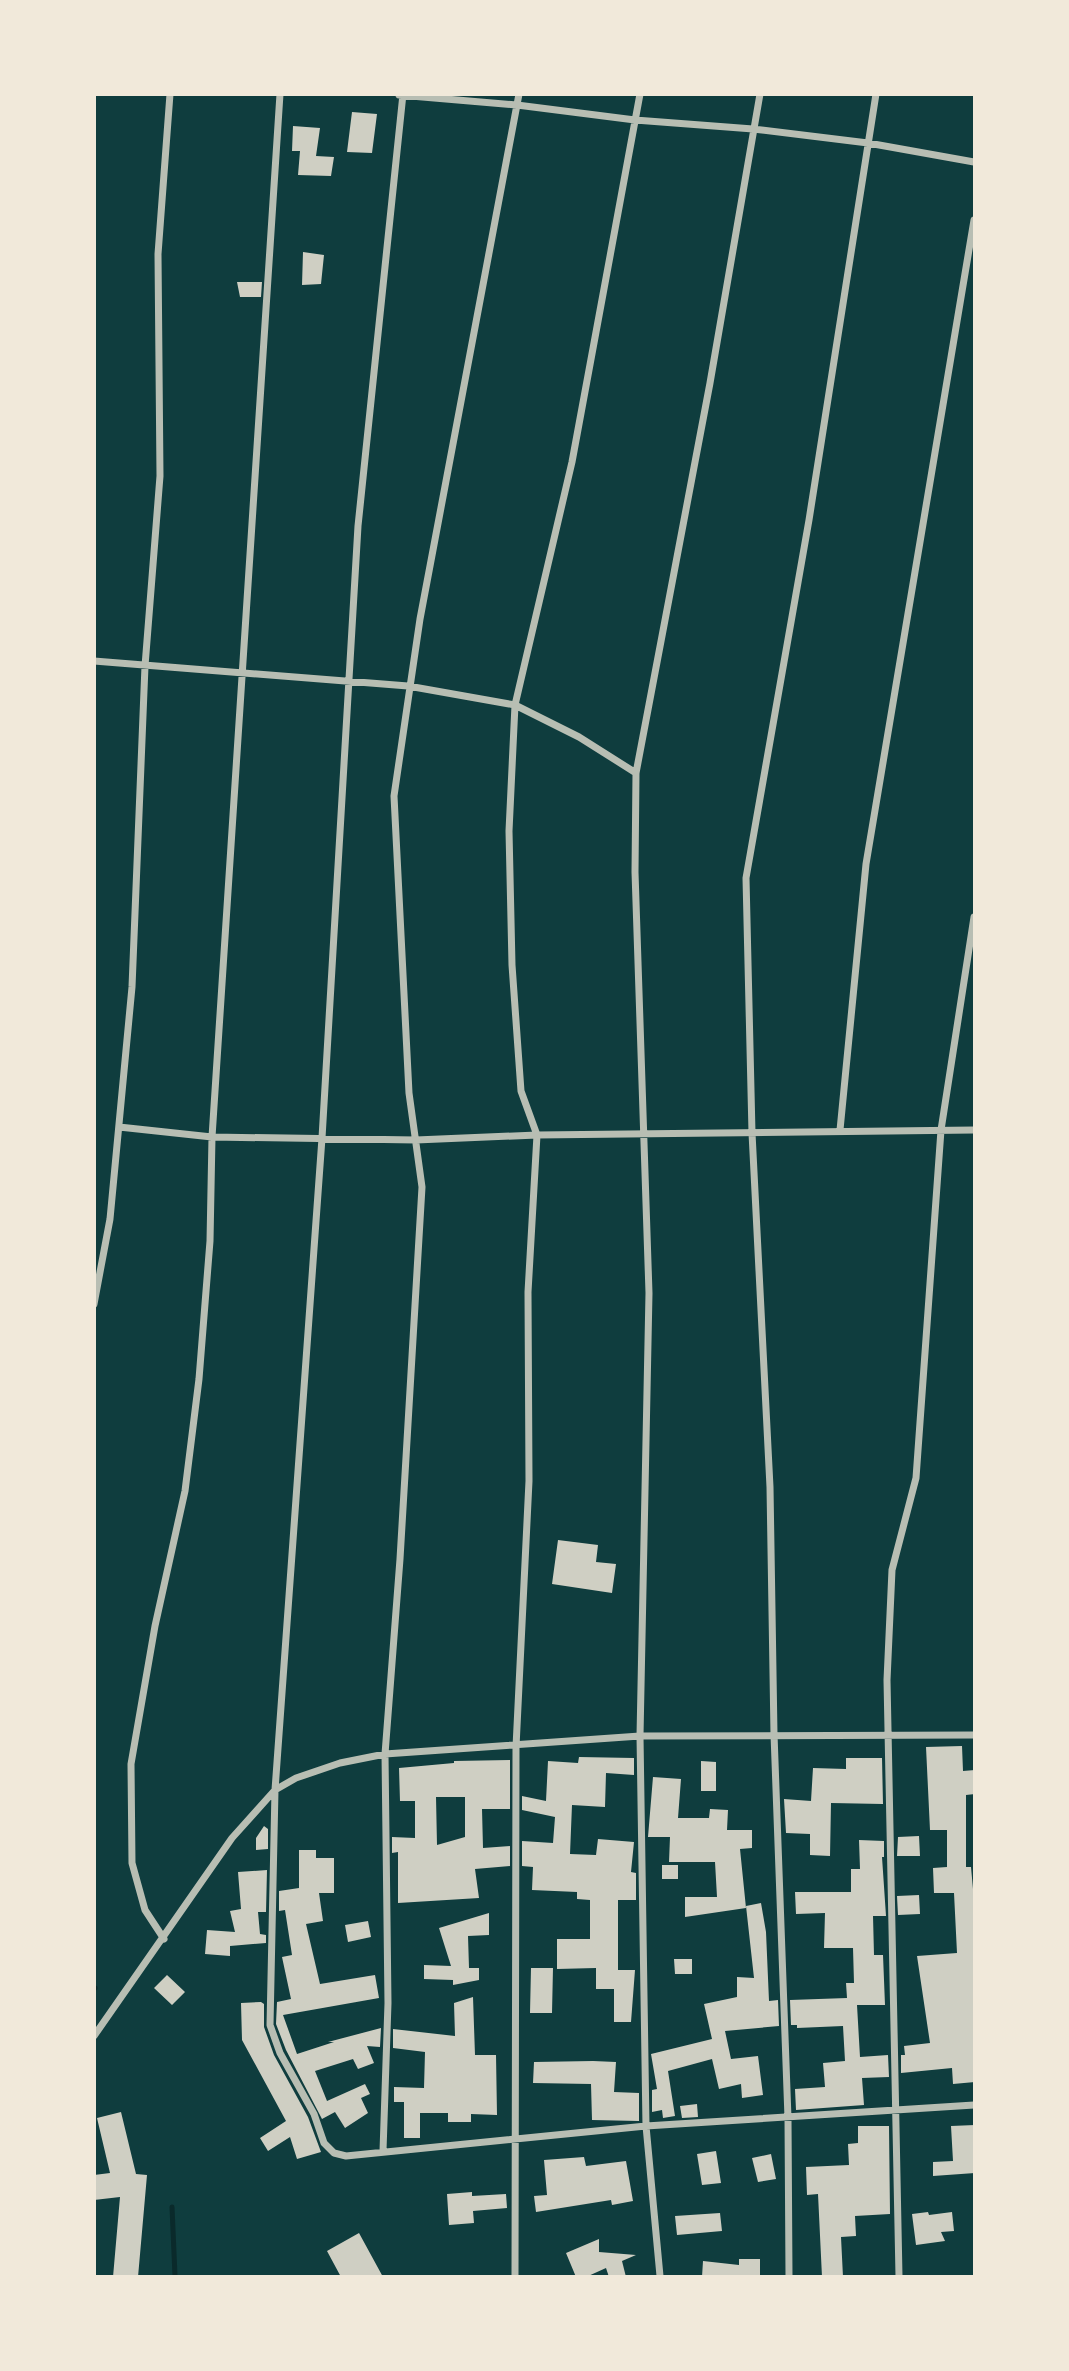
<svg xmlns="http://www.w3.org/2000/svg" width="1069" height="2371" font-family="Lora,serif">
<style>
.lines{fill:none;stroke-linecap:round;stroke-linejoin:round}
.stream{stroke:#0a2a2b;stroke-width:5}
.building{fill:#cfcfc3;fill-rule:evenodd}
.minor{stroke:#b8beb3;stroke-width:7}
</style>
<rect width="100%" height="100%" fill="#0f3d3e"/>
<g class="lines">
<path class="stream" d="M94,1988H95
M172,2207L175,2276"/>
</g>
<path class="building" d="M352,112L377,114L372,153L347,152Z
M293,126L320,128L316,156L334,157L331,176L298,175L300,151H292Z
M303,252L324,255L321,284L302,285Z
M237,282H262L261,297H240Z
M558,1540L598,1545L596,1562L616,1564L612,1593L552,1584Z
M962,1746L963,1771L975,1770V1794L966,1795V1867H971L975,1911V2082L953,2084L952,2068L901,2073V2055H905L904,2046L930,2043L917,1956L957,1953L954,1893H934L933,1868L947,1867V1830H930L926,1747Z
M579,1757L634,1758V1775L606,1773L605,1807L572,1805L570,1854L596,1855L598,1839L634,1842L631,1872L636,1873V1900H618V1970H635L631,2022H614V1989H596V1968L557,1969V1939H590V1900L577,1899V1892L532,1890L533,1867L522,1866V1841L553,1843L555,1817L522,1810V1796L546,1801L548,1761L578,1763Z
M846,1758H882L883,1804L831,1803L830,1856L810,1855V1834L786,1833L784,1799L811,1801L813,1768L846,1769Z
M510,1760V1809H482L483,1848L510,1846V1866L475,1869L479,1898L398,1903V1852L392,1853V1837L415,1838V1801H400L399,1768L454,1763V1761ZM436,1797H465V1837L437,1845Z
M701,1761L716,1762V1791H701Z
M653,1777L681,1779L678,1818H709L710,1809L728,1810L727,1830H752V1848L740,1849L746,1908L685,1917V1897H717L715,1862H669L670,1837H648Z
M264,1826L268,1829V1849L256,1850V1838Z
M919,1836L920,1856H897L898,1837Z
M859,1840L884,1841V1857H882L886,1916H873L874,1955H883L885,2005H857L860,2057L888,2055L889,2077L862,2078L864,2105L796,2110L795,2089L825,2087L823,2063L845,2061L843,2026L797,2028V2025H791L790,2000L847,1998L846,1983H854L853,1948H824L825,1913L796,1914L795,1892H851V1869H860Z
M299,1850H316V1858H334V1893H319L323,1921L306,1924L320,1984L375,1975L379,1998L283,2015L297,2054L334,2042H328L381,2028L380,2047L367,2046L374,2063L358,2069L353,2059L315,2071L327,2101L365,2084L370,2094L361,2098L368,2113L345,2128L335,2112L322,2119L286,2050L276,2024L277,2002L291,1999L282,1957L292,1955L285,1910L279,1911V1891L299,1888Z
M662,1865H678V1879H662Z
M267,1870L266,1912H258L260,1934L266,1935V1943L230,1946V1956L205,1954L207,1930L235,1932L230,1911L241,1909L238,1872Z
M919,1895L920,1914L898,1915L897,1896Z
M761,1903L766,1932L769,2001L778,2000L779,2026L725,2031L731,2059L758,2056L763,2095L742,2098L741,2084L719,2089L712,2059L668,2071L675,2116L663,2118L662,2110L652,2112V2090L657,2089L651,2054L712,2039L704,2004L737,1997V1977L754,1978L746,1906Z
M489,1913V1935L468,1936L469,1968H479V1980L453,1985V1980L424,1979V1965L451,1966L439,1928Z
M368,1921L371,1937L348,1942L345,1925Z
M674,1959H692V1974H675Z
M531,1968H553L552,2013H530Z
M167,1975L185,1992L172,2005L154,1988Z
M473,1997L475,2055H496L497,2115L471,2114V2122H448V2113H420V2138H404V2102H394V2087L424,2088L425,2052L393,2048V2029L455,2036L454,2003Z
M261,2002L264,2004V2027L274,2055L308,2117L321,2152L297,2159L290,2137L268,2151L260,2138L286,2121L242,2040L241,2003Z
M593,2061L616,2062L614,2092L639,2093V2121L592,2120L591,2084L533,2083L534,2062Z
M697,2104L698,2117L682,2118L680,2106Z
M121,2112L136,2174L147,2175L138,2277H113L120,2197L94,2200V2175L110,2173L97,2118Z
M975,2125V2173L933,2176V2162L953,2161L951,2126Z
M858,2126H889L890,2214L855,2216L856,2236L841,2237L843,2277H822L818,2194L807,2195L806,2167L849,2165L848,2144L858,2143Z
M716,2151L721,2183L702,2185L697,2154Z
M771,2154L776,2179L758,2182L752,2158Z
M584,2157L586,2166L626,2161L633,2201L612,2205L611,2200L536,2212L534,2196L547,2195L544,2160Z
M472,2192V2196L506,2194L507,2208L473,2211L474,2223L449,2225L447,2194Z
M928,2212L929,2215L952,2212L954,2231L941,2232L945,2241L916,2245L912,2214Z
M720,2213L722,2231L677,2235L675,2216Z
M359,2233L383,2277H341L327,2251Z
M599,2239V2252L636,2255L622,2261L626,2277H609L606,2268L586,2277H576L566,2253Z
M739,2259H760V2277H702L703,2261L739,2265Z"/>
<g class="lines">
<path class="minor" d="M403,94L358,526L322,1138L275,1790L270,2025L280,2053L314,2114L324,2143L334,2153L346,2156L646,2126L974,2105
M399,95L517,105L635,120L753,129L868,143L974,162
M94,661L408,686L515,705L579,737L636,773
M119,1127L212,1137L416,1140L537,1135L974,1130
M840,1130L866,864L974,220
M94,1304L110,1219L132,987L145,666L160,476L158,254L170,94
M164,1939L145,1910L132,1863L131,1764L155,1626L185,1491L199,1379L210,1241L212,1137L280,94
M94,2036L232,1838L275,1790L296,1778L340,1763L385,1754L640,1736L974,1735
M383,2151L388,2003L385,1754L400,1559L422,1187L409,1093L394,796L420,619L519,94
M515,2276L516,1747L529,1481L528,1292L537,1135L521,1091L512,965L509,831L515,705L572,462L640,94
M660,2276L646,2126L640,1736L649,1293L635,872L636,773L710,383L760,94
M789,2276L788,2118L774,1734L770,1487L752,1133L746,878L809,520L876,94
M899,2276L887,1680L892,1570L916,1478L941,1130L974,917"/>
</g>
<rect width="1069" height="2371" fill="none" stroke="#f1e9da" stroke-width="192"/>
</svg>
